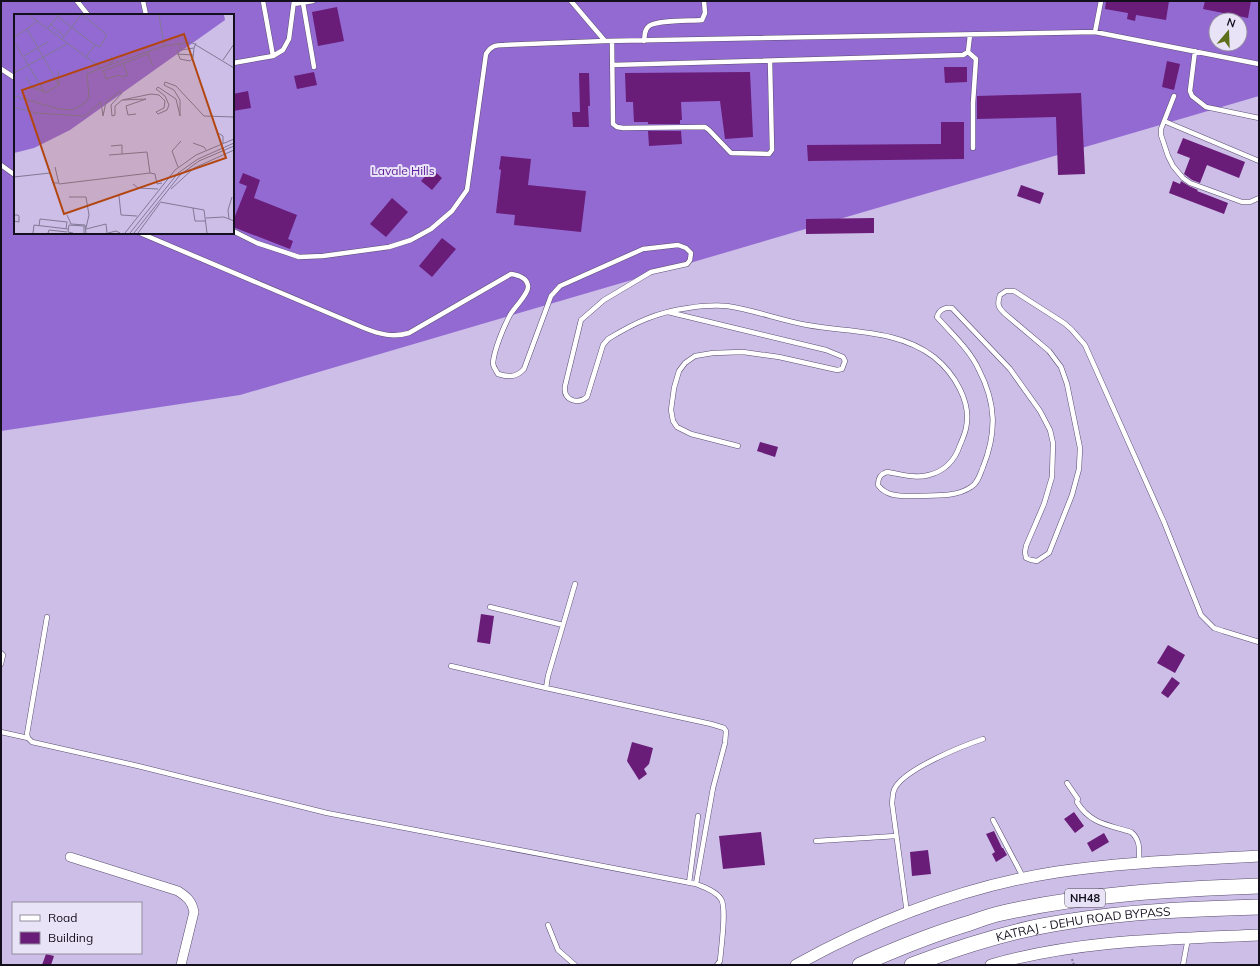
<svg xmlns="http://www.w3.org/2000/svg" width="1260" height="966" font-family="Mulish,sans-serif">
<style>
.forest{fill:#936ad2;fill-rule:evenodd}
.building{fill:#691c78}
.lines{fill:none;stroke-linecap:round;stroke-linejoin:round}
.service-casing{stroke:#594d6f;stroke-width:5.5}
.minor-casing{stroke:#594d6f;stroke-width:10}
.tertiary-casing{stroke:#594d6f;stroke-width:12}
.trunk-casing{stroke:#594d6f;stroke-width:16}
.path{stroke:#847a98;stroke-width:2;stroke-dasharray:2 2;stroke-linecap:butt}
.service{stroke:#fff;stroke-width:4.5}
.minor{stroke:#fff;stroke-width:9}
.tertiary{stroke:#fff;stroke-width:11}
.trunk{stroke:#fff;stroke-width:15}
.labels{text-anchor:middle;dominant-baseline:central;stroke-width:4;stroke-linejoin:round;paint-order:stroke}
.shield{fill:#e9e3f7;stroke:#544f5e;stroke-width:1}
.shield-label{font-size:11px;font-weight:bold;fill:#140f1d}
.park-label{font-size:12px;fill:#5a1a99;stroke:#e9e3f7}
.street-label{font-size:12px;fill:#140f1d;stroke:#e9e3f7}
.inset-road{fill:none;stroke:#827896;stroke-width:1}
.view{fill:#b34610;fill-opacity:0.15;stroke:#b34610;stroke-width:2}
.inset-edge{fill:none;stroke:#140f1d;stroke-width:2}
</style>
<rect width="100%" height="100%" fill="#ccbee7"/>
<path class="forest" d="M1,1H1259V96L240,395L1,431ZM15,15H233V233H15ZM1216,20H1240V44H1216Z"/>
<path class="building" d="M1106,1H1169L1166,20L1136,15L1135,21L1127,19L1128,13L1105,9Z
M1205,1H1251L1248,18L1203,9Z
M337,7L344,41L318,46L312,12Z
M1167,61L1180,64L1174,90L1162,87Z
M944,67H967V82L945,83Z
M314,72L317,85L297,89L294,76Z
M750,72L753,137L725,139L720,101L681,102L682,120H680V124H648V122H634L633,102H626L625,73Z
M579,73H589L590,106H588L589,127H573L572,112H580Z
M248,91L251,108L233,111V94Z
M1081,93L1085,174L1058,175L1056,117L977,119V96Z
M941,122H964V159L808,161L807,145L941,144Z
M648,131H681L682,144L649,146Z
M1183,138L1245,162L1239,178L1207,165L1200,183L1192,180L1184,174L1190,158L1177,153Z
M501,156L531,159L528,185L586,191L581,232L514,225L515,215L496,213L501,170L499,169Z
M432,169L442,178L432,190L421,181Z
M243,173L260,180L254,198L297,215L288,239L293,241L290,249L233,227V221L247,186L239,183Z
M1173,181L1180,184L1181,181L1189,186L1198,190L1197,191L1228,203L1224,214L1169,193Z
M1021,185L1044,193L1040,204L1017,196Z
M392,198L408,212L386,237L370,224Z
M874,218V233L806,234V219Z
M442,238L456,249L432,277L419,266Z
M760,442L778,447L775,457L757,451Z
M481,614L494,616L490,644L477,642Z
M1168,645L1185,655L1175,673L1157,663Z
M1172,677L1180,683L1168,698L1161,693Z
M632,742L653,748L649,764L644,769L647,774L639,780L627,761Z
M1074,812L1084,826L1075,833L1064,819Z
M994,831L1002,848H1003L1007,855L996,862L992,854L995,852L986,834Z
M761,832L765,865L723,869L719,836Z
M1104,833L1109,842L1092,852L1087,843Z
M928,850L931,874L912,876L910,852Z
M46,954L54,956L51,965H42Z"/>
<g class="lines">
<defs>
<path id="service" d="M77,1L88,15
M143,1L146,15
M571,1L605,41L1095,32L1259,64
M303,3L314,67
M294,4L313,1
M1095,32L1101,1
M612,41L613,124L617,127L623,128L705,127L709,130L731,153L769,154L772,150L770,61
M644,41C645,35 644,30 649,26C656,20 690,21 702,20L705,13L704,1
M1195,51L1190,91L1192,96L1206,107L1259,118
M968,52L976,59L973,103V148
M273,56L283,50L289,39L294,1
M233,63L273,56L263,1
M612,65L963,55L968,52L970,35
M1,69L15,78
M1174,96L1161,129V135L1168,156L1173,166L1183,178L1190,183L1242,202H1250L1259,198
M1164,121L1259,161
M1,165L15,175
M233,231L257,243L299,257L323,256L389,247L411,240L431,229L452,211L467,190L486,54C491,46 495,45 504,45L605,41
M140,233L364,328C379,334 393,338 409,333L511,274C518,275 527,278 528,286C529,293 514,308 510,315C504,326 494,350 493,363C493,367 496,370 498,374C508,377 516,378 524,369L551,296L560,286L643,249L678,245L686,248L691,253L690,260L687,264L651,272L604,300L581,320L565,386C563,400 577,405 587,397L603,345L608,339C634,323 657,312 688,308C701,306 715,305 727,306C754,310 780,320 807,325C850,333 897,329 934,357C954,373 972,402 966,428C965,434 962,440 960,445C955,460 945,471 929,475C916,479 901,474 887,472C880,474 878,478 878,485C886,497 902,496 914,496C932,495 955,498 971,487C978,483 980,474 983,467C997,432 996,403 979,370C970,350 952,334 937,317C939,310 945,307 952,308L1010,369L1040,411L1050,430L1053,443L1052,477L1044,504L1026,546L1025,552L1026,558L1031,560L1037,561L1049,553L1072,495L1079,469L1080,448L1067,384L1061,367L1049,351L1004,313C998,307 997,304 1000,295L1006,291H1014L1064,323L1071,329L1085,345L1164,522L1201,615L1214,628L1223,631L1259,642
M668,312L826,350L843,357L845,361L842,369L837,370L779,357L743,352L713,353L695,356L685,363L679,371L674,388L671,410L673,421L677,427L691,434L738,446
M490,607L563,625L548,676L546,688L711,724L724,728L726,731L725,743L713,788L696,884C704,887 716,891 721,899C727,908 721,948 720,961L717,965
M47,617L27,734L28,738L32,742L138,766L327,813L696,884
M563,625L575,584
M1,653L3,655L1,664
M451,666L546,688
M1,732L28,738
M1067,783L1078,799L1077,802C1090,824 1109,825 1131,832C1141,840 1139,851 1139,863
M993,820L1023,877
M816,841L896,836
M689,883L698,816
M907,913L892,803C893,798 892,793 895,788C905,769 962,746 983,739
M548,925L558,950L575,965
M1183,965L1188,938"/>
<path id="minor" d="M70,857L178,891C187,897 192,901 194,912L181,965"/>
<path id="tertiary" d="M796,965C876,921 966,886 1057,872C1124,862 1192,860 1259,856
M991,965C1077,940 1169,939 1259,935"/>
<g id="trunk">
<path d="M860,965C896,949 933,934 970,923C981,919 992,915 1002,913C1087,894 1173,889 1259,886"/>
<path id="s1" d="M912,965C962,946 1012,930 1065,922C1129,911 1194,909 1259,907"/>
</g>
</defs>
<use href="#service" class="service-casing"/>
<use href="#minor" class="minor-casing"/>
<use href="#tertiary" class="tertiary-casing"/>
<use href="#trunk" class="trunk-casing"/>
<path class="path" d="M1072,959L1074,965"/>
<use href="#service" class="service"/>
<use href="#minor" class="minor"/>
<use href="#tertiary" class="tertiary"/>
<use href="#trunk" class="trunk"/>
</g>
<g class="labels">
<rect class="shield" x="1065" y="889" width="40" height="18" rx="3"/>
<g class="shield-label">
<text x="1085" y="898">NH48</text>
</g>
<g class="park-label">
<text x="403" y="170">Lavale Hills</text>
</g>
<g class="street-label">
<text stroke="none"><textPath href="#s1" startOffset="177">KATRAJ - DEHU ROAD BYPASS</textPath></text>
</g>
</g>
<g transform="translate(14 14)">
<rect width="220" height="220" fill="#ccbee7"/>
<path d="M0,1H210L211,6L56,116L20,134L0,139Z" fill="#936ad2"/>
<path class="inset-road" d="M15,1L87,54L150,32L177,28L220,54M69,1L93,21L86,33L81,31M145,1L150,31M43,2L81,31L72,43M36,10L50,22M33,15L45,1M0,23L13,15M48,25L67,1M0,27L31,79L45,71L13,15L23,7M164,30L167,36L180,34L182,29M163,36L166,45L176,47L179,44L180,34M134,40L139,52M163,40L179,41M10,42L34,28M209,46L220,30M92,53L99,47L97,42M44,56L45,71M89,56L92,65L104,61L109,63L114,61L109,50M89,57L134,40V37M0,59L53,30M12,63L18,73L31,78M0,82L45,95L58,96L71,89L75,83L73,60L87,54M109,86L132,85L112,92L114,101L122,100M0,93L22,99L71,102L87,88L89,102L92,88L106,77L108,79L97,91L98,102L101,101V92L108,86L137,80L145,81L151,87L150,94L142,98L144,100L153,96L155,91L151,82L142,75L144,73L162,85L166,102V86L160,76L150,71L151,68L162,72L190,102L220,103M204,119L209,122V129M179,129L190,133L192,136M97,132L108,131V140L133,138L136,159L141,160L143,170L148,169M95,141L108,140M41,153L45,170L136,159M164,153L158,137L167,127M0,163L36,159L39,169H44M119,170L124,174L144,175M157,175L180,154L220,136M105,182L107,201L123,202M55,183H72L75,201L72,214M146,188L190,196L193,219M179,194L181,207H192M0,201H4L5,202V208L0,207V201M53,201L57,210L71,211L72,219M192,204L210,203L220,207M215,205L214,196L218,183M25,212L26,205L53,208L52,215M72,215L92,210L93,219M19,219L20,211L54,215M34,219L35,216L53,218M59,219L54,218L55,211L70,212V219M94,219L102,217L106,219M111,219L161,156L182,141L220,125M116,219L164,159L184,145L220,129M120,219L166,161L185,147L220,132M124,219L146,189"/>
<path class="view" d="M170,20L212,144L50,200L8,76Z"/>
<rect width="220" height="220" class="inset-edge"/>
</g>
<rect width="1260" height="966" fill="none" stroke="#140f1d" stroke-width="4"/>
<rect x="12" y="902" width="130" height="52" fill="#e9e3f7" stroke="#948ea0"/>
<rect x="20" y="915" width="20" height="6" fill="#ffffff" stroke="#948ea0"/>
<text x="48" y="922" font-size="12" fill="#140f1d">Road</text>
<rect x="20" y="932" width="20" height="12" fill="#691c78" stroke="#948ea0"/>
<text x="48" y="942" font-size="12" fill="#140f1d">Building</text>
<g transform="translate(1228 32) rotate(19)"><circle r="19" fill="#e9e3f7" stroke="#948ea0"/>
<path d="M0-3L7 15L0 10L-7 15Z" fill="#5e6f1b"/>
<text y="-6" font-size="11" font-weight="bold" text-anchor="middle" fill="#140f1d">N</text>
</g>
</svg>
